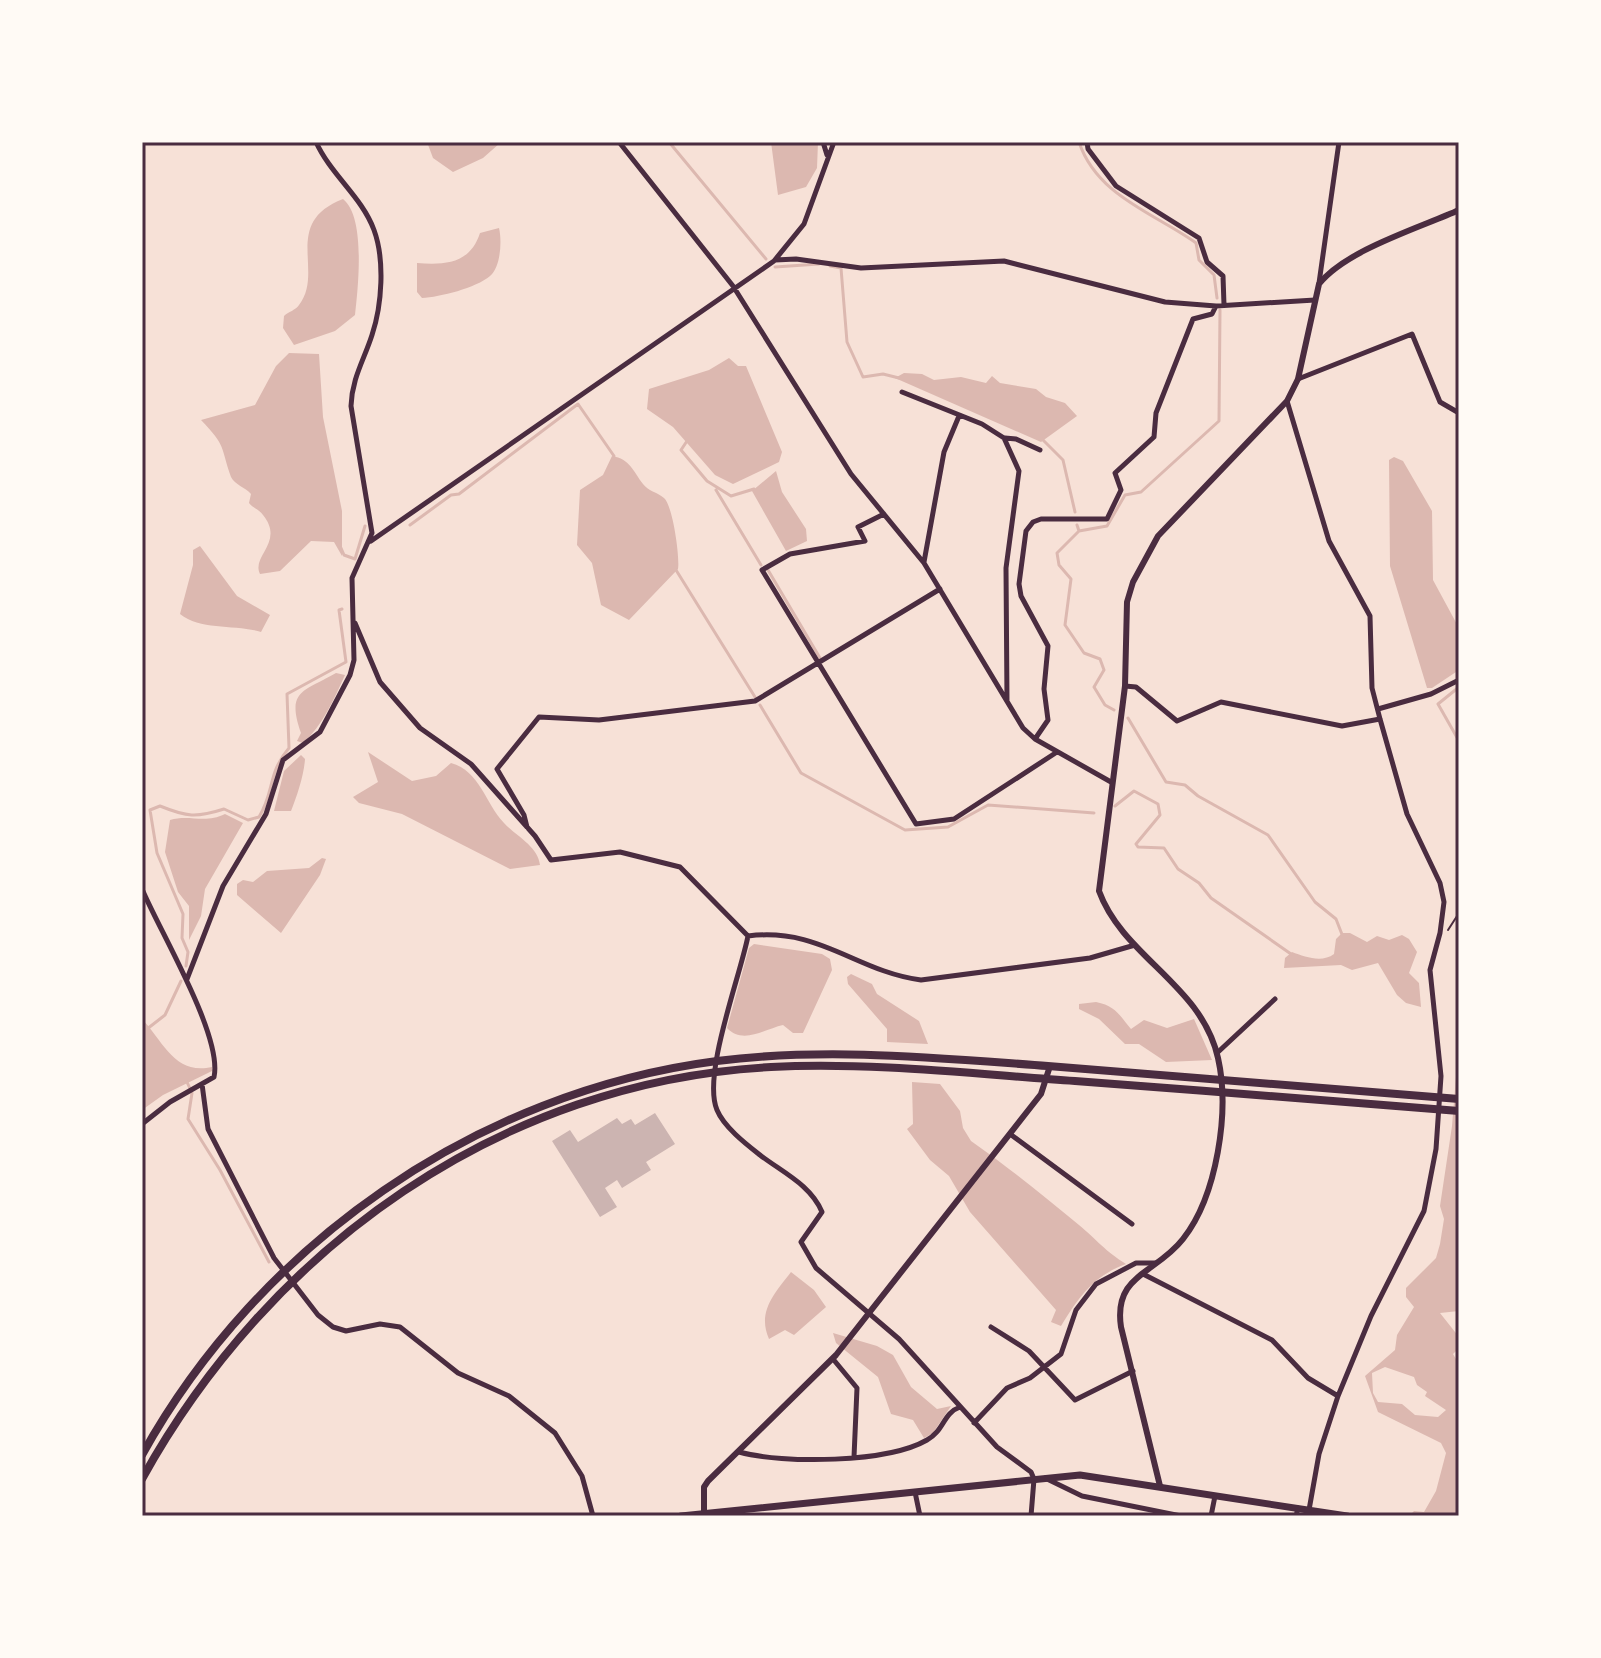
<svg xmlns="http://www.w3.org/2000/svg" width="1601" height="1658" font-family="'Alegreya Sans',sans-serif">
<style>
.water{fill:#dcb8b0;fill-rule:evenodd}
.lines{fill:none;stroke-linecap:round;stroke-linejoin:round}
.stream{stroke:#dcb8b0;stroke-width:3}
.building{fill:#ccb4b1}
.path{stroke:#4a2c40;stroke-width:2}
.minor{stroke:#4a2c40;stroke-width:5}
.tertiary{stroke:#4a2c40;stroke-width:6}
.secondary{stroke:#4a2c40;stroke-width:7}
.trunk{stroke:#4a2c40;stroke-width:8}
.neatline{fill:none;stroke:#4a2c40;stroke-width:3}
</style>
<rect width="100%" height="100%" fill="#f7e1d7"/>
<path class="water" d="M427,142H500V143L483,158L453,172L433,158Z
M771,142H818L817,168L806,187L778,195Z
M343,199C366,217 358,288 355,315L335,331L294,345L283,328L284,316C288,312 296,310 299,305C325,272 281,223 343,199Z
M499,228C502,240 501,267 490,276C476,288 440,297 422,298L417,292V263C445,265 470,264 480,233Z
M289,353L319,354L323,417L342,511V556L334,542L311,541L280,571L260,574C251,556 285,542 263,515C260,510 253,508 249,503L251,494C245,487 235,485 231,477C220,446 227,447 201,420L255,405L276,366Z
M729,358L738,366H746L782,452L779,462L733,484L715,475L673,427L647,409L649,389L709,370Z
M904,373L922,374L934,380L961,377L986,383L992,376L1000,383L1036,389L1046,397L1065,403L1077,416L1041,442L895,378Z
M612,456C630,459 633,471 643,484C648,491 657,492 664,498C673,506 680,558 678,569L629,620L601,605L592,563L577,545L580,490L603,475Z
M1394,457L1403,461L1432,511L1433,580L1459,628V670L1432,688H1427L1390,566L1389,460Z
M776,471L782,492L806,529L807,541L786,551L752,491Z
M200,546L237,596L270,615L261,632C236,624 201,631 180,614L193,565V550Z
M336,673L345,675C334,699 323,725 303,743L297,741L301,733C286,690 303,692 336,673Z
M368,752L412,781L436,776L451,763C480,771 485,803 504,823C516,836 538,846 540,865L510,869L402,814L359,803L353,797L378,782Z
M301,755L305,759C304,775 297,796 291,811H274L284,771Z
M225,814L243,823L205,889L201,916L189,940V906L178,892L165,852L170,820C189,814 205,824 225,814Z
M322,858L326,859L320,875L281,933L237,895V884L243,880L253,882L267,871L309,868Z
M1342,933H1350L1367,942L1377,936L1389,940L1402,935L1409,939L1417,952L1409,973L1419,983L1421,1007L1406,1003L1397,995L1378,963L1352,970L1341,965L1284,968L1285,958L1292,952C1305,957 1322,963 1334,954L1336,939Z
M754,944L822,954L830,959L832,970L803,1033H793L783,1025C765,1029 743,1045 727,1028L749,948Z
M851,974L872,984L877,994L919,1021L928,1044L887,1042V1029L848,984L847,977Z
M1096,1002C1116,1006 1120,1016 1131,1029L1144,1020L1167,1028L1194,1019L1212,1060L1166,1062L1139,1044H1125L1099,1019L1079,1009V1004Z
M142,1019C164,1042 174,1075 212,1067V1071L163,1095L142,1110Z
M1459,1040V1311L1440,1313L1459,1337V1348L1453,1354L1459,1364V1516H1409L1414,1511L1424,1512L1436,1491L1446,1453L1441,1443L1378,1412L1365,1376L1395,1350L1397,1335L1414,1307L1406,1297V1288L1436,1258L1440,1244L1444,1219L1440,1206L1452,1126ZM1385,1367L1414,1377L1417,1385L1427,1392L1425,1396L1446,1410L1438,1417L1415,1415L1402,1404L1378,1402L1373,1393L1372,1373Z
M912,1082L940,1084L960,1111L963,1128L971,1141C1008,1167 1044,1196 1079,1225C1097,1240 1105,1251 1126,1264C1093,1276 1079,1297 1061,1326L1051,1322L1056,1310L970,1212L949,1176L930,1160L907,1129L913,1124Z
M791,1272L814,1290L826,1307L794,1335L785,1330L769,1339C757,1312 774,1294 791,1272Z
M833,1333L877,1346L893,1355L911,1387L937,1409L951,1406L933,1433L924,1438L913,1420L891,1414L878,1377L836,1343Z"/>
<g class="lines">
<path class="stream" d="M669,142L766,259
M1079,142C1097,196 1154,213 1196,243L1199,260L1214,275L1217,298
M830,266L841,268L847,342L863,377L883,374L899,378
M775,267L819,264
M1042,439L1063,460L1075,512
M687,441L681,450L707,481L731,496L754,489
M716,490L761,565
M410,525L451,495L459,494L578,404L614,456
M1077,525L1079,531L1057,553L1059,565L1071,579L1065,625L1084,653L1100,659L1104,670L1094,687L1105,705L1114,710
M1079,531L1107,526L1125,495L1141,492L1219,421L1220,310
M341,548L344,555L355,559L365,526
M676,570L755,697
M768,570L820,658
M1459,687L1438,704L1459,741
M760,705L801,773L905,830L948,827L988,805L1094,813
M1128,718L1166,782L1185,785L1198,796L1268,835L1315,902L1336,919L1343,937
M1115,806L1134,791L1158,804L1160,815L1136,844L1138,847L1164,848L1178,869L1199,883L1211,898L1291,954
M186,966L188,952L182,938L183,914L157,853L150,810L160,806C187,817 196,818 224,809L248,820L259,817C275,791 267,774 289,748L287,694L346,662L339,610L342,609
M147,1029L165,1015L181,981
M187,1082L192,1093L188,1119L220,1170L269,1262"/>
</g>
<path class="building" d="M655,1113L675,1144L646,1162L651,1170L622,1188L617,1180L605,1188L617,1207L600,1217L552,1141L570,1130L578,1142L617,1118L622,1124L631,1119L635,1125Z"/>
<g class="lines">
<path class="path" d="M1448,930L1459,913"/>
<path class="minor" d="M619,142L733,286L851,474L924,563L1023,728L1035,739L1111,782
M823,142L827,155
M1087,142L1088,149L1116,186L1199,238L1207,262L1223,276L1224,305
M775,260L796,259L861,268L1004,261L1165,302L1216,306L1315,300
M1319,283L1339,142
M1298,379L1412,334L1440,402L1459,413
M902,392L982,424L1004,438L1019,471L1006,568L1007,701
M1287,401L1329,541L1370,616L1372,688L1380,719L1407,814L1440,883L1444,902L1440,933L1430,970L1441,1076L1436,1149L1424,1211L1371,1316L1338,1396L1319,1454L1309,1510
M1005,438L1016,439L1040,450
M884,514L858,527L865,541L790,554L762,570L916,824L954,819L1057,752
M371,541L774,261L804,224L834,142
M924,562L944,452L959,416
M355,623L380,682L420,728L471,764L535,836L551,860L620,852L680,867L748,936
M1125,686L1136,687L1177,721L1221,702L1342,726L1380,719
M1378,709L1431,694L1459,680
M1035,739L1048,720L1044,689L1048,646L1021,596L1019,584L1026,531L1033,522L1041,519H1107L1121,490L1115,473L1154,437L1156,413L1193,319L1212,314L1216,306
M527,827L524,815L497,769L539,717L599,720L755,701L940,589
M142,889C160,932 223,1036 214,1077L170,1102L142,1124
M748,936C740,977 702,1075 717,1110C724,1127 746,1144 760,1155C782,1172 811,1185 822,1212L801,1242L816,1268L899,1339L997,1447L1031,1472L1034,1479L1031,1516
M748,936C820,927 855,971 921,980L1090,958L1135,945
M187,979L223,886L266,814L283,760L320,732L350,675L354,660L352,578L372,533L351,406C352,378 364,360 372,335C382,305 385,260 374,230C362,197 331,175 316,142
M1217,1053L1275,999
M202,1084L208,1129L274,1258L318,1315L333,1327L346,1331L380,1324L400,1327L458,1373L509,1396L555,1433L582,1476L593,1516
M1010,1134L1132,1224
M1143,1274L1272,1340L1308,1378L1338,1396
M991,1327L1029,1351L1075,1400L1133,1371
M833,1359L857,1388L854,1457
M974,1423L1007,1388L1030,1378L1061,1354L1076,1310L1096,1284L1136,1263H1155
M739,1452C784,1464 887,1463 927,1440C944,1431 943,1413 960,1407
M1045,1478L1082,1496L1181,1516
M915,1492L920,1516
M1211,1516L1215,1496
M1296,1516L1298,1508"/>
<path class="tertiary" d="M1160,1486L1121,1327C1113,1274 1156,1274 1183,1239C1217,1196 1230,1111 1218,1058C1202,985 1123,957 1099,891L1125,686L1127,602L1133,582L1158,536L1287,401L1298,379L1319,284C1346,250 1419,228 1459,210
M704,1511V1487L708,1481L836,1355L1041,1094L1050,1066"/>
<path class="secondary" d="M681,1516L1080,1475L1347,1516"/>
<path class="trunk" d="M142,1455C259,1244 477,1092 717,1061C827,1047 937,1058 1048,1066C1185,1076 1322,1087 1459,1099
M142,1479C270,1247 502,1081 771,1067C872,1062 974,1074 1075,1081C1203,1091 1331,1100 1459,1111"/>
</g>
<rect width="1601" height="1658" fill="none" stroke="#fffaf5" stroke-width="288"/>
<rect x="144" y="144" width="1313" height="1370" class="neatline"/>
</svg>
